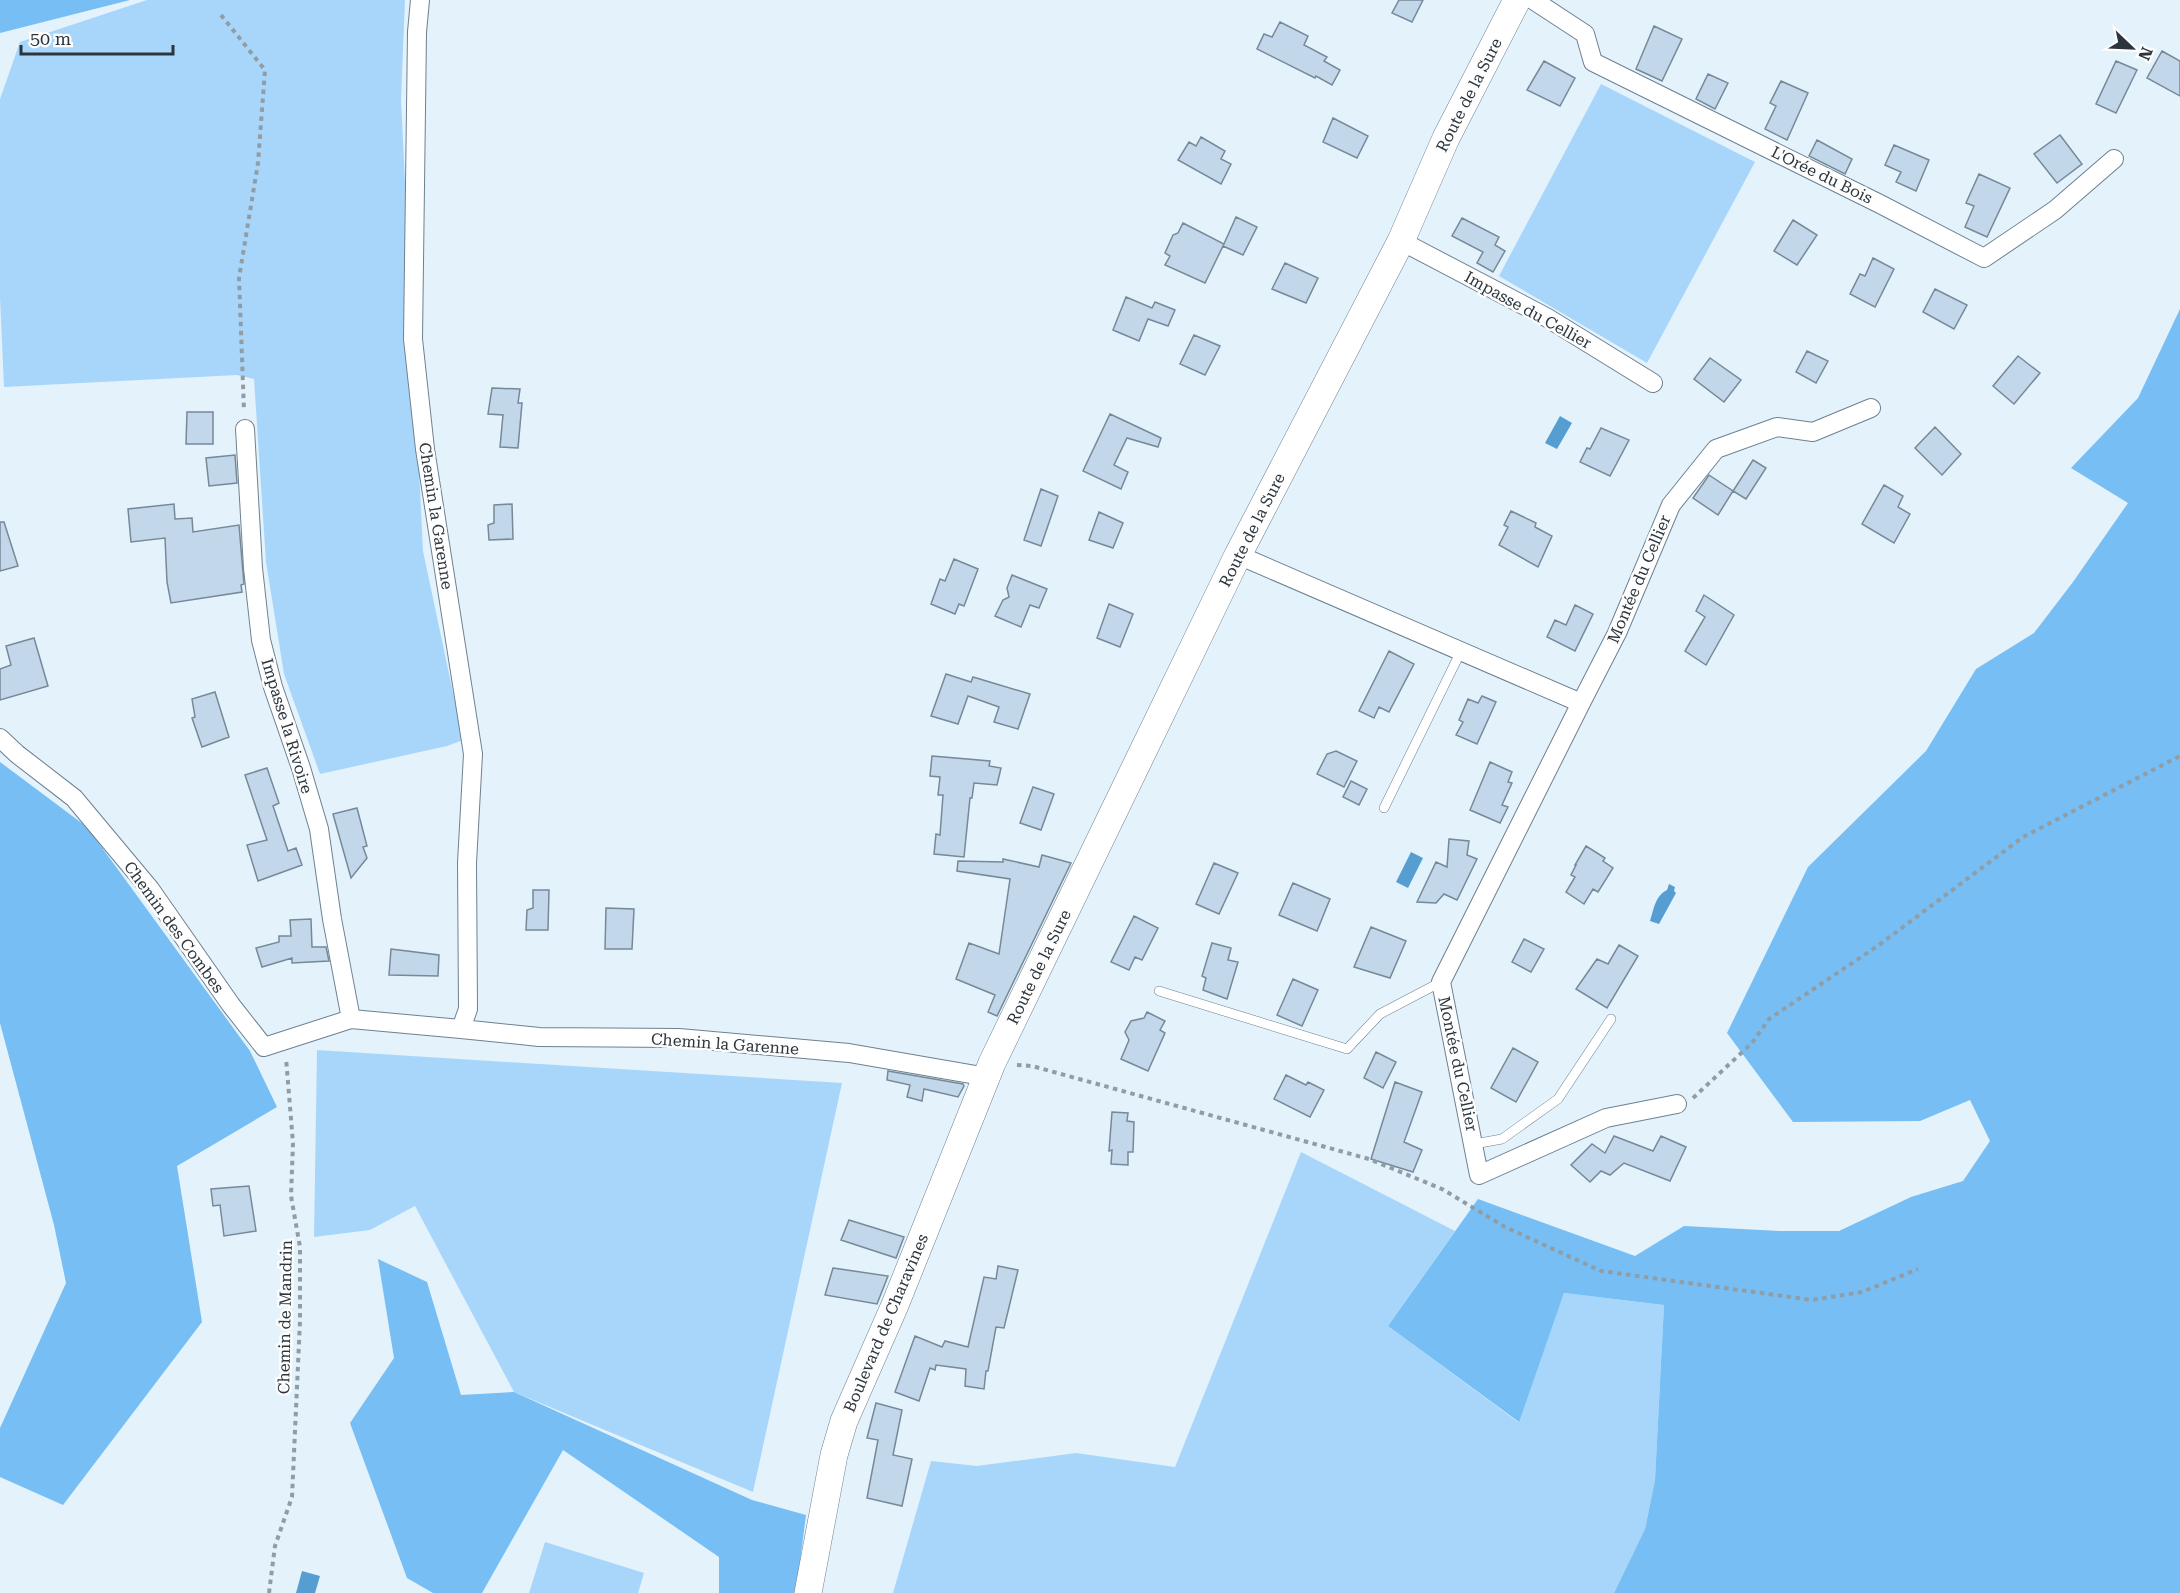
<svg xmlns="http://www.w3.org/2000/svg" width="2180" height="1593" font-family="'Roboto Serif',serif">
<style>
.green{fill:#a8d6fa}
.forest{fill:#76bef3}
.water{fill:#569ed2}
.building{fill:#c2d7e9;stroke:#758999;stroke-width:1.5}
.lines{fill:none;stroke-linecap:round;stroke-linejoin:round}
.service-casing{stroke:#6d8191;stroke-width:10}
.minor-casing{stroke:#6d8191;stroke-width:20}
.secondary-casing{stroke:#6d8191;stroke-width:28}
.path{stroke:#919da5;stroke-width:4;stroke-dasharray:4.5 4.5;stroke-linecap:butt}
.service{stroke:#fff;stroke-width:9}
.minor{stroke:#fff;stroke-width:18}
.secondary{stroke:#fff;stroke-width:27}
.labels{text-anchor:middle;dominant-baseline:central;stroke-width:5;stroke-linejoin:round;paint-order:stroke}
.street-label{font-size:16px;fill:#2c353c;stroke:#fdfdfd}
</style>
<rect width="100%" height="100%" fill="#e4f2fc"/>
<path class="green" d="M147,0H405L401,100L423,551L463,740L447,746L320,774L284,674L266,562L254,379L237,375L4,387L0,298V99L20,42Z
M1601,84L1755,162L1647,363L1499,276Z
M317,1050L842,1083L753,1492L514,1392L415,1206L370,1230L314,1237Z
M1301,1152L1455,1231L1388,1326L1518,1422L1564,1293L1664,1305L1655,1480L1645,1529L1614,1593H893L931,1461L977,1466L1076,1453L1175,1467Z
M545,1542L644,1573L638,1593H529Z"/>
<path class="forest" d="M0,0H130L0,33Z
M2180,309V1593H1614L1645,1529L1655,1480L1664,1305L1564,1293L1519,1422L1388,1326L1478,1199L1635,1256L1684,1226L1780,1231H1839L1911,1197L1963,1181L1990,1141L1970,1100L1920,1121L1793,1122L1727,1033L1808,867L1926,751L1976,669L2034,633L2073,582L2128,503L2071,468L2138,398Z
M0,762L87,827L250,1051L277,1107L177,1166L202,1322L63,1505L0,1477V1428L66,1283L54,1225L0,1023Z
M378,1259L427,1282L461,1395L514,1392L752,1500L806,1515L796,1593H719V1557L563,1450L482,1593H433L407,1578L350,1423L394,1358Z"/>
<path class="water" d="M1560,416L1572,423L1557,449L1545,443Z
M1411,852L1423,858L1408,888L1396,882Z
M1669,884L1675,887L1674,891L1676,893L1659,924L1650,921C1654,909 1655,896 1667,890Z
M302,1571L320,1576L315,1593H296Z"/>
<path class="building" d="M1399,0H1423L1412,22L1392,13Z
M1280,22L1308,36L1304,45L1327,57L1324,61L1340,70L1332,85L1316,76L1315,78L1257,49L1264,34L1272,37Z
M1654,26L1682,39L1662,81L1636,69Z
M2162,51L2180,61V96L2147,78Z
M1544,61L1575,78L1560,106L1527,90Z
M2116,61L2137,70L2116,113L2096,104Z
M1708,74L1728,83L1715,109L1696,99Z
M1781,81L1808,93L1787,140L1765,129L1776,106L1770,103Z
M1333,118L1368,136L1357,158L1323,142Z
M2060,135L2082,164L2057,183L2034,154Z
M1201,137L1225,151L1221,159L1231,164L1221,184L1178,160L1189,142L1196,146Z
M1817,140L1852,159L1845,174L1809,156Z
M1894,145L1929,160L1916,191L1896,182L1901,172L1885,165Z
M1979,174L2010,188L1987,237L1965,227L1974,206L1966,203Z
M1236,217L1257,227L1243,255L1223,246Z
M1462,218L1499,237L1495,245L1505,251L1493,272L1477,263L1483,252L1452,236Z
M1793,220L1817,235L1797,265L1774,251Z
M1183,223L1224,244L1205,283L1165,265L1170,256L1165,253L1173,235L1178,233Z
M1873,258L1894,269L1875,307L1850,294L1860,274L1865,276Z
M1285,263L1318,278L1306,303L1272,289Z
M1935,289L1967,305L1954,329L1923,312Z
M1126,297L1152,308L1155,302L1175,310L1168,326L1148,319L1139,341L1113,330Z
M1194,335L1220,346L1205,375L1180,364Z
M1807,351L1828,361L1816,383L1796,372Z
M2018,356L2040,373L2014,404L1993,386Z
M1710,358L1741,380L1724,402L1694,379Z
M492,388L520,389L518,403H522L518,448L500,447L503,415L488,414Z
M187,412H213V444H186Z
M1110,414L1161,438L1158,447L1127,438L1114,465L1128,472L1121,489L1083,471Z
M1935,427L1961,454L1942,475L1915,448Z
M1601,428L1629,440L1610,476L1580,462L1587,448L1590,449Z
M235,455L237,483L209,486L206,458Z
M1753,460L1766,468L1746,499L1733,491Z
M1709,475L1733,491L1718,515L1693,498Z
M1884,485L1903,496L1898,507L1910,514L1894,543L1862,524Z
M1041,489L1058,496L1041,546L1024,540Z
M174,504L175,519L192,518L193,532L239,525L244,584L241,585L242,592L171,603L167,582L165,538L131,542L128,509Z
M512,504L513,539L489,540L488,525L494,523V505Z
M1511,511L1536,523L1535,527L1552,536L1538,567L1499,545L1508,527L1504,525Z
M1099,512L1123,523L1113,548L1089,540Z
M0,522H4L18,566L0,571Z
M954,559L978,569L964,606L959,604L955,614L931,604L940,579L945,581Z
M1012,575L1047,589L1039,608L1030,605L1021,627L995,616L1003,600L1009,597L1007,588Z
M1704,595L1734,615L1706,665L1685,651L1705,617L1696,611Z
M1109,604L1133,614L1120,647L1097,638Z
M1575,605L1593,614L1575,651L1547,637L1555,620L1566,625Z
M34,638L48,686L0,700V669L11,665L6,646Z
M1389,651L1414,664L1389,712L1379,707L1374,718L1359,711Z
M946,674L971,682L973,677L1030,694L1018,729L994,722L999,707L968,696L958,724L931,716Z
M215,692L229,737L202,747L192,718L195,717L192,699Z
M1482,696L1496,702L1477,744L1456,735L1463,722L1459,720L1468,699L1478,703Z
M1336,751L1357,761L1344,787L1317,774L1327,754Z
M932,756L990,761L989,766L1001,768L997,785L974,783L972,798H970L964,857L934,854L936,834L940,835L943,795H938L940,777L930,776Z
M1490,762L1512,772L1508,782L1512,783L1502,805L1508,807L1500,823L1470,810Z
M267,768L279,803L273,806L288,851L296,848L302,865L258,881L247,845L267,840L245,775Z
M1351,781L1367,789L1359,805L1343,797Z
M1033,787L1054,794L1041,830L1020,823Z
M357,808L367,846L363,847L367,858L351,878L333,814Z
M1449,839L1469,841L1467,855L1477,859L1457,900L1444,894L1436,903L1417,902L1436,862L1447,867Z
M1586,846L1605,858L1603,861L1613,868L1598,892L1593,889L1584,904L1566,892L1575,877L1571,875L1576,865H1575Z
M1042,855L1071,863L997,1016L988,1012L995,995L956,979L969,943L999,954L1010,879L957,871L958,861L1003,862V859L1039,867Z
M1214,863L1238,873L1219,914L1196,904Z
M1293,883L1330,899L1317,931L1279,915Z
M533,890H549L548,930H526L527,910L533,908Z
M606,908L634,909L632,949H605Z
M1134,916L1158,928L1142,960L1135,957L1129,970L1111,962Z
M311,919L312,947H326L329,961L292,963V958L262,967L256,948L279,942V936H291L290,920Z
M1371,927L1406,941L1390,978L1354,967Z
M1524,939L1544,949L1531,972L1512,962Z
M1212,943L1231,948L1228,960L1238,962L1227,999L1203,990L1206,978L1202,976Z
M1619,945L1638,956L1607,1008L1576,989L1597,959L1608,964Z
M391,949L439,955L438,976L389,975Z
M1293,979L1318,990L1302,1026L1277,1015Z
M1147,1012L1165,1021L1160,1030L1165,1033L1148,1071L1121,1059L1129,1040L1125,1032L1131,1021L1144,1018Z
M1513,1048L1538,1062L1516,1102L1491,1088Z
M1376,1052L1396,1062L1383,1088L1364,1078Z
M888,1071L963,1084L964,1086L958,1097L924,1089L922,1101L907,1097L910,1085L887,1080Z
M1286,1075L1306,1085L1308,1082L1324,1090L1310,1117L1274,1099Z
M1395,1082L1422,1092L1404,1142L1422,1150L1413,1172L1371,1159Z
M1112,1112L1128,1113L1127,1121L1134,1122L1133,1152H1128V1165L1111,1164L1112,1150L1109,1151Z
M1614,1136L1653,1151L1661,1136L1686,1147L1670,1181L1624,1163L1610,1175L1601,1171L1590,1182L1571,1165L1592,1144L1605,1153Z
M249,1186L256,1231L224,1236L220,1205L213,1206L211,1189Z
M849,1220L904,1237L896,1258L841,1240Z
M998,1266L1018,1270L1004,1328L996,1327L988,1371H986L984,1389L965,1386L966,1369L936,1365L935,1370L930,1368L919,1401L895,1392L915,1336L942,1347L945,1341L968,1347L984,1277L996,1279Z
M833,1268L888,1276L877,1304L825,1295Z
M876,1403L902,1410L893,1455L912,1459L902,1506L867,1498L878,1440L867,1438Z"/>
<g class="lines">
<defs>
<path id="service" d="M1384,808L1461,651
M1159,991L1347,1049L1380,1014L1441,982
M1474,1144L1502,1139L1558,1099L1611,1019"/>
<path id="minor" d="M1533,0L1585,34L1593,62L1880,204L1984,258L2055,210L2114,159
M1401,241L1546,317L1653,383
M245,429L253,568L261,640L273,687L301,768L319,829L332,919L351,1019
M1238,555L1581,703L1617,633L1671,505L1716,449L1777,427L1813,432L1871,408
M1581,703L1441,982L1479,1175L1606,1118L1677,1104
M0,738L17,754L74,798L150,889L231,1005L264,1047L351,1019L461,1029L468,1009L467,863L473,754L425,449L413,339L417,32L420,0
M461,1029L539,1037L679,1038L849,1053L976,1075L987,1079"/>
<path id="secondary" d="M808,1593L834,1455L844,1421L895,1305L992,1063L1238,555L1401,241L1446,138L1517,0"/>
</defs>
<use href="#service" class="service-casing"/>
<use href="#minor" class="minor-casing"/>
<use href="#secondary" class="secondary-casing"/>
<path class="path" d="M221,15L265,70L258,163L239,278L244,411
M1017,1065L1032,1066L1369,1159L1442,1189L1505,1227L1601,1271L1812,1300L1862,1292L1918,1269
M1693,1098L1752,1043L1769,1019L1879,945L2023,837L2180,756
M269,1593L275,1546L292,1497L300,1321V1247L291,1196L293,1143L286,1058"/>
<use href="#service" class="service"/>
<use href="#minor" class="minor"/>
<use href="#secondary" class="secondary"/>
</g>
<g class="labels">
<g class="street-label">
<text transform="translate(1469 95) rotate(-63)">Route de la Sure</text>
<text transform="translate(1822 175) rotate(26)">L'Orée du Bois</text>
<text transform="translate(1528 310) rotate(29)">Impasse du Cellier</text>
<text transform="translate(436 516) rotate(81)">Chemin la Garenne</text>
<text transform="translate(1252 530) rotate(-63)">Route de la Sure</text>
<text transform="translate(1639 579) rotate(-67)">Montée du Cellier</text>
<text transform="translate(287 726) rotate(73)">Impasse la Rivoire</text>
<text transform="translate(174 927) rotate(54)">Chemin des Combes</text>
<text transform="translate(1039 967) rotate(-64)">Route de la Sure</text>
<text transform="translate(725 1044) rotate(4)">Chemin la Garenne</text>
<text transform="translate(1458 1064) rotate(78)">Montée du Cellier</text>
<text transform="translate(285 1317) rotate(-89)">Chemin de Mandrin</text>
<text transform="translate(886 1323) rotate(-67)">Boulevard de Charavines</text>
</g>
</g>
<g transform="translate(2132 48) rotate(113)" stroke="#fdfdfd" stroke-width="4.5" paint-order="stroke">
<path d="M0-4.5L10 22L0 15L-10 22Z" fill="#2c353c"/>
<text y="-9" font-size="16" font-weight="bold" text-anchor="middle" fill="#2c353c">N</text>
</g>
<path d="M21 45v9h152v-9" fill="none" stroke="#2c353c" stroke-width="3"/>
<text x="30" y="45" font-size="18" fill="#2c353c" stroke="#fdfdfd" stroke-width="4.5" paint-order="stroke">50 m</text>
</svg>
